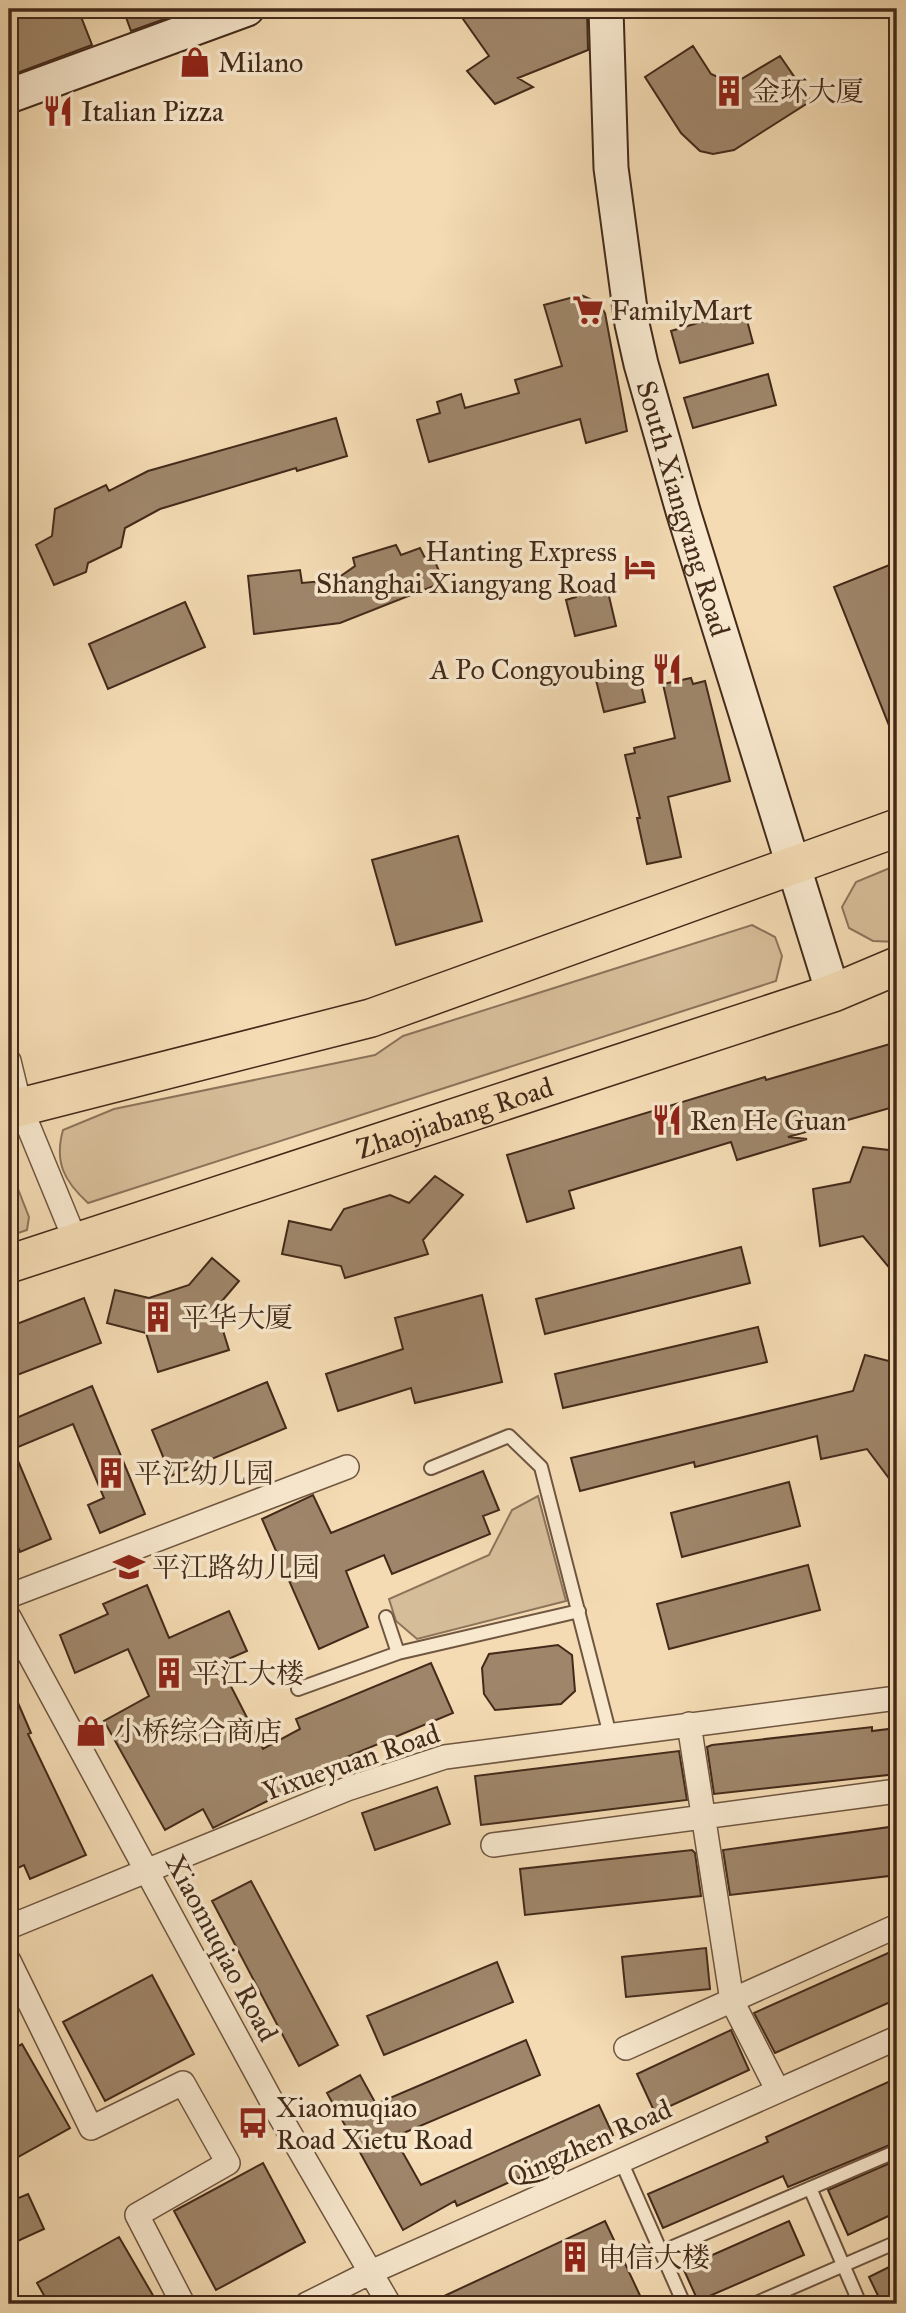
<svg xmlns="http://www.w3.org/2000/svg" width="906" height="2313" font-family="'IM FELL Great Primer','Noto Serif SC',serif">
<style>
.green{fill:#d6bd99;stroke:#8c745a;stroke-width:2}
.building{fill:#9f866a;stroke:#432a1a;stroke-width:2}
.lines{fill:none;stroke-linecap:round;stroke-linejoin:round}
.lane-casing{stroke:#6f5640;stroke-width:16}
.street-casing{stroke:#6f5640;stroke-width:26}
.secondary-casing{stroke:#432a1a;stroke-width:37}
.primary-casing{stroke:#432a1a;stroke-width:40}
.lane{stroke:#f8e8ce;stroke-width:12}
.street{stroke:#f8e8ce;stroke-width:23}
.secondary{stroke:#f8e8ce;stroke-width:33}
.primary{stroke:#f4dbb3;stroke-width:37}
.labels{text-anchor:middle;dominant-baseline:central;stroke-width:7;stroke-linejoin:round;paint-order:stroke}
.poi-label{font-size:28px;fill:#432a1a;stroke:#f8e8ce;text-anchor:start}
.street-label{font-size:28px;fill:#432a1a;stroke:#f8e8ce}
</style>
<rect width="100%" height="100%" fill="#f4dbb3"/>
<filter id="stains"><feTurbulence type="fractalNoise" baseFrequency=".00286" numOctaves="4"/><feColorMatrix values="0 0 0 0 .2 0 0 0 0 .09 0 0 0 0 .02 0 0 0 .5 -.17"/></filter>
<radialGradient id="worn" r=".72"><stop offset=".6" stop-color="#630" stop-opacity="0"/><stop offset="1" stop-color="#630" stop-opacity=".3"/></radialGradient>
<path class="green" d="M897,865V942L873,941L849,928L842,907L856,882Z
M752,925L775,937L782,956L776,981L88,1203C64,1181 54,1162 63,1130L114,1109L375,1055L403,1036Z
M9,1166L29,1217L27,1230L9,1236Z
M538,1496L566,1601L417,1639L396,1621L389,1599L489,1555L512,1510Z"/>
<path class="building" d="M9,9H78L92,45L9,76Z
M123,9H186L187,11L131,31Z
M456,9H587L588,50L518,78L533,87L495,104L467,71L489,56Z
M693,46L711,74L727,81H738L780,56L811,101L734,150L713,154L700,151L681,133L645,77Z
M581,295L599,303L605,313L627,431L586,443L580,419L429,462L417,420L440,413L437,402L461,394L465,408L519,393L515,380L562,366L544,305Z
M744,309L753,343L680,363L671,331Z
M768,374L776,405L693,428L684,398Z
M336,418L347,456L297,471L296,468L160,509L125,528L121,547L88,563L86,572L54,585L36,545L52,536L55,509L106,485L109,491L148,471Z
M396,545L401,555L420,548L425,558L432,555L444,582L340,623L254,634L248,576L300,570L302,583L335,580L355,566L353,558Z
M897,562V743H896L834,587Z
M593,588L595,595L608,592L616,626L575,636L566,600L576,597L575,592Z
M185,602L205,647L108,689L89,644Z
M622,665L624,671L637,668L645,702L604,712L595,676L605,674L604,669Z
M691,678L693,684L705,681L730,781L668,797L681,857L647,864L637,818H640L625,755L635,753L634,748L675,738L663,684Z
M458,836L482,921L396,945L372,860Z
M890,1044L897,1068V1106L788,1137L807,1139L737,1160L731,1142L569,1191L574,1208L527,1222L507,1155L765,1077L766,1080Z
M863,1147L897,1151V1277L863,1236L820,1246L813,1189L850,1182Z
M435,1176L463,1195L423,1240L428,1254L345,1278L341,1266L282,1254L289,1221L331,1230L344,1209L390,1195L409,1203Z
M741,1247L750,1283L545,1334L536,1299Z
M212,1258L239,1281L216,1308L229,1350L158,1372L146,1333L107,1323L115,1290L149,1298L189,1285Z
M482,1295L502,1382L415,1403L411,1388L338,1411L326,1374L403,1349L395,1318Z
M84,1298L101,1343L9,1378V1327Z
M758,1327L767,1362L563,1408L555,1374Z
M865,1355L897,1363V1489L867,1449L821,1459L817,1436L695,1467L694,1462L580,1491L571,1458L853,1391Z
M267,1382L286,1428L171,1476L152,1430Z
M92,1386L145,1514L100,1533L88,1505L104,1498L73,1424L13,1449L51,1539L20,1552L9,1526V1421Z
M483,1471L499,1510L483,1516L490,1534L392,1574L384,1555L346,1571L368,1627L319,1649L262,1519L313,1495L331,1533Z
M789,1482L800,1526L682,1557L671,1513Z
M808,1565L820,1610L669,1649L657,1604Z
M147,1585L169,1638L229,1611L247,1651L219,1663L263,1749L300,1729L296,1719L431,1663L453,1713L296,1778L300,1785L213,1828L203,1809L165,1830L104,1721L149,1696L128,1649L75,1673L60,1635L108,1614L103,1604Z
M558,1645L572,1655L575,1691L561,1704L495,1710L484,1694L482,1668L489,1654Z
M9,1682L31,1733L28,1734L86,1855L30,1879L24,1865L9,1872Z
M872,1727V1731L897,1728V1774L714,1794L707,1747L712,1745Z
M679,1751L687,1800L481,1825L475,1776Z
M437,1787L450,1824L375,1850L362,1813Z
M897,1826V1875L730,1895L723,1850Z
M692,1850L695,1853L701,1896L525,1915L520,1869Z
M251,1881L338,2045L299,2066L212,1901Z
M706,1948L710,1989L626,1997L622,1957Z
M897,1949V1999L775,2053L754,2013Z
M497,1962L513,2002L384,2055L367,2016Z
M152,1975L194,2054L105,2101L63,2022Z
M731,2030L749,2070L655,2113L637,2074Z
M526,2040L540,2075L394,2137L421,2185L599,2105L613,2135L457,2206L455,2201L403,2230L327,2093L360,2075L376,2104Z
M22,2044L70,2128L9,2162V2051Z
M897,2078V2142L788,2187L783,2176L663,2228L648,2194L768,2142L766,2137Z
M897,2160V2212L848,2235L828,2190Z
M263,2163L305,2242L216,2290L174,2211Z
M28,2194L44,2229L9,2245V2202Z
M605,2221L644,2304H427Z
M789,2221L804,2255L698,2301L683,2268Z
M119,2237L158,2304H49L37,2283Z
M897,2263V2304H882L869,2277Z"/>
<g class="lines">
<defs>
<path id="lane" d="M431,1468L509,1436L541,1467L610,1735
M386,1617L398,1653
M298,1689L398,1653L579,1611
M621,2161L684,2304
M810,2188L860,2304
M661,2252L897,2151
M754,2304L897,2242"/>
<path id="street" d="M9,1061L20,1106L76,1242
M9,1596L347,1467
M9,1617L278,2113L389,2304
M689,1724L732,2001L778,2091
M493,1845L897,1791
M9,1927L347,1789L445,1757L897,1698
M9,1961L91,2128L183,2083L228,2163L137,2215L183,2304
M626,2048L897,1926
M307,2304L371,2272L897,2038"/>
<g id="secondary">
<path id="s1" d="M606,9L611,168L632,324L641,364L683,511L833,993"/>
<path d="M9,96L247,9"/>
</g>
<g id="primary">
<path d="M9,1110L371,1018L897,828"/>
<path id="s2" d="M9,1264L833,993L897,966"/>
</g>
</defs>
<use href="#lane" class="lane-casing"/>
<use href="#street" class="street-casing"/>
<use href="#secondary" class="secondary-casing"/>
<use href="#primary" class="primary-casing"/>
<use href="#lane" class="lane"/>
<use href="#street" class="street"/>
<use href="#secondary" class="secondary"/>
<use href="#primary" class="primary"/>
</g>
<defs>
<symbol id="shop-bare" viewBox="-9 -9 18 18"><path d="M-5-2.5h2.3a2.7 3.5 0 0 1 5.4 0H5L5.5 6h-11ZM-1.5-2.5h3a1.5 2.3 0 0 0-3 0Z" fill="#8f2418" stroke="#f8e8ce" stroke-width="2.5" paint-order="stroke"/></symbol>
<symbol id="building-bare" viewBox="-9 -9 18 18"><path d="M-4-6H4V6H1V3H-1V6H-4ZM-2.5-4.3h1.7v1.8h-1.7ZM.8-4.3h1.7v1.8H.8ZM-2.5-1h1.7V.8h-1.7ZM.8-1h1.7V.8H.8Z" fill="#8f2418" stroke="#f8e8ce" stroke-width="2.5" paint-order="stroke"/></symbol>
<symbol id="restaurant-bare" viewBox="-9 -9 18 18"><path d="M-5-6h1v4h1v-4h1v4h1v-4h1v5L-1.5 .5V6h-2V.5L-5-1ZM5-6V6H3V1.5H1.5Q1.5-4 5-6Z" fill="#8f2418" stroke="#f8e8ce" stroke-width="2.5" paint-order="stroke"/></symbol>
<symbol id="supermarket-bare" viewBox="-9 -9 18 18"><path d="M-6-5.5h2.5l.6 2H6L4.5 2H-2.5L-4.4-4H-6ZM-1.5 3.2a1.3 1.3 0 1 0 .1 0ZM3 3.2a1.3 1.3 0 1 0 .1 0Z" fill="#8f2418" stroke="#f8e8ce" stroke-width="2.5" paint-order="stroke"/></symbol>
<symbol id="hotel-bare" viewBox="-9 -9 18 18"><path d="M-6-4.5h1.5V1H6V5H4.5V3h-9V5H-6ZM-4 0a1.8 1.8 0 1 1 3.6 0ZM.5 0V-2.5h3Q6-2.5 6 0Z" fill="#8f2418" stroke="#f8e8ce" stroke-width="2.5" paint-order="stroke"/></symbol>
<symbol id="school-bare" viewBox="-9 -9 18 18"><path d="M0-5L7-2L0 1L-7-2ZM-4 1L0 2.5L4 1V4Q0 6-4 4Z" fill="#8f2418" stroke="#f8e8ce" stroke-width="2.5" paint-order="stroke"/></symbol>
<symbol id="bus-bare" viewBox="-9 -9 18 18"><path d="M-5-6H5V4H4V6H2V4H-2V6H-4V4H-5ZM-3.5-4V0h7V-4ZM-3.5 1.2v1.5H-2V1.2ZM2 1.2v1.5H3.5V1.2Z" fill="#8f2418" stroke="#f8e8ce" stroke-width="2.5" paint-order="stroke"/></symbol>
</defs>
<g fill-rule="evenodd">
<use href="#shop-bare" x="173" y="40" width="44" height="44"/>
<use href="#building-bare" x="707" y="69" width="44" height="44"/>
<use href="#restaurant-bare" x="36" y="89" width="44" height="44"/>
<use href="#supermarket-bare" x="566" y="288" width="44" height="44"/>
<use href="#hotel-bare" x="618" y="545" width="44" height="44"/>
<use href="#restaurant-bare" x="645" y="647" width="44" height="44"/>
<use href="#restaurant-bare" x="645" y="1098" width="44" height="44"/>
<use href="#building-bare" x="136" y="1295" width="44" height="44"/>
<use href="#building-bare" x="89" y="1451" width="44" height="44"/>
<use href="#school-bare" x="107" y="1545" width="44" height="44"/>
<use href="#building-bare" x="147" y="1651" width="44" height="44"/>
<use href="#shop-bare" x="69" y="1709" width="44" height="44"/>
<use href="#bus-bare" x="231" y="2101" width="44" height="44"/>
<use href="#building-bare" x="553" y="2235" width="44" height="44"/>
</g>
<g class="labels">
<g class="poi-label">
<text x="218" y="62">Milano</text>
<text x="752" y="91">金环大厦</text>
<text x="81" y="111">Italian Pizza</text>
<text x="611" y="310">FamilyMart</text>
<text x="617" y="551" text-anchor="end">Hanting Express<tspan x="617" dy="32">Shanghai Xiangyang Road</tspan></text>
<text x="644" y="669" text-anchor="end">A Po Congyoubing</text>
<text x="690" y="1120">Ren He Guan</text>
<text x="181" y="1317">平华大厦</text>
<text x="134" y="1473">平江幼儿园</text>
<text x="152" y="1567">平江路幼儿园</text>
<text x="192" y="1673">平江大楼</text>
<text x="114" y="1731">小桥综合商店</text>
<text x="276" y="2107">Xiaomuqiao<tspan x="276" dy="32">Road Xietu Road</tspan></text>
<text x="598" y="2257">申信大楼</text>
</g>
<g class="street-label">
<text stroke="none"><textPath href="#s1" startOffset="508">South Xiangyang Road</textPath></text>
<text stroke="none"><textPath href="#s2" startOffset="469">Zhaojiabang Road</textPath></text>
<text transform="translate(351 1762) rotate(-19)">Yixueyuan Road</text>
<text transform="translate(222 1948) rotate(62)">Xiaomuqiao Road</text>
<text transform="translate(589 2143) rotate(-24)">Qingzhen Road</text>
</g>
</g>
<rect width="906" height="2313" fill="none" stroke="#f4dbb3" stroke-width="35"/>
<rect x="10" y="10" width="885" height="2292" fill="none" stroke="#432a1a" stroke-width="3.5"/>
<rect x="18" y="18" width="871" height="2278" fill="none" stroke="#432a1a" stroke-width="2"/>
<rect width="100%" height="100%" filter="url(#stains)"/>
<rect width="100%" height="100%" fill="url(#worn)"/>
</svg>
